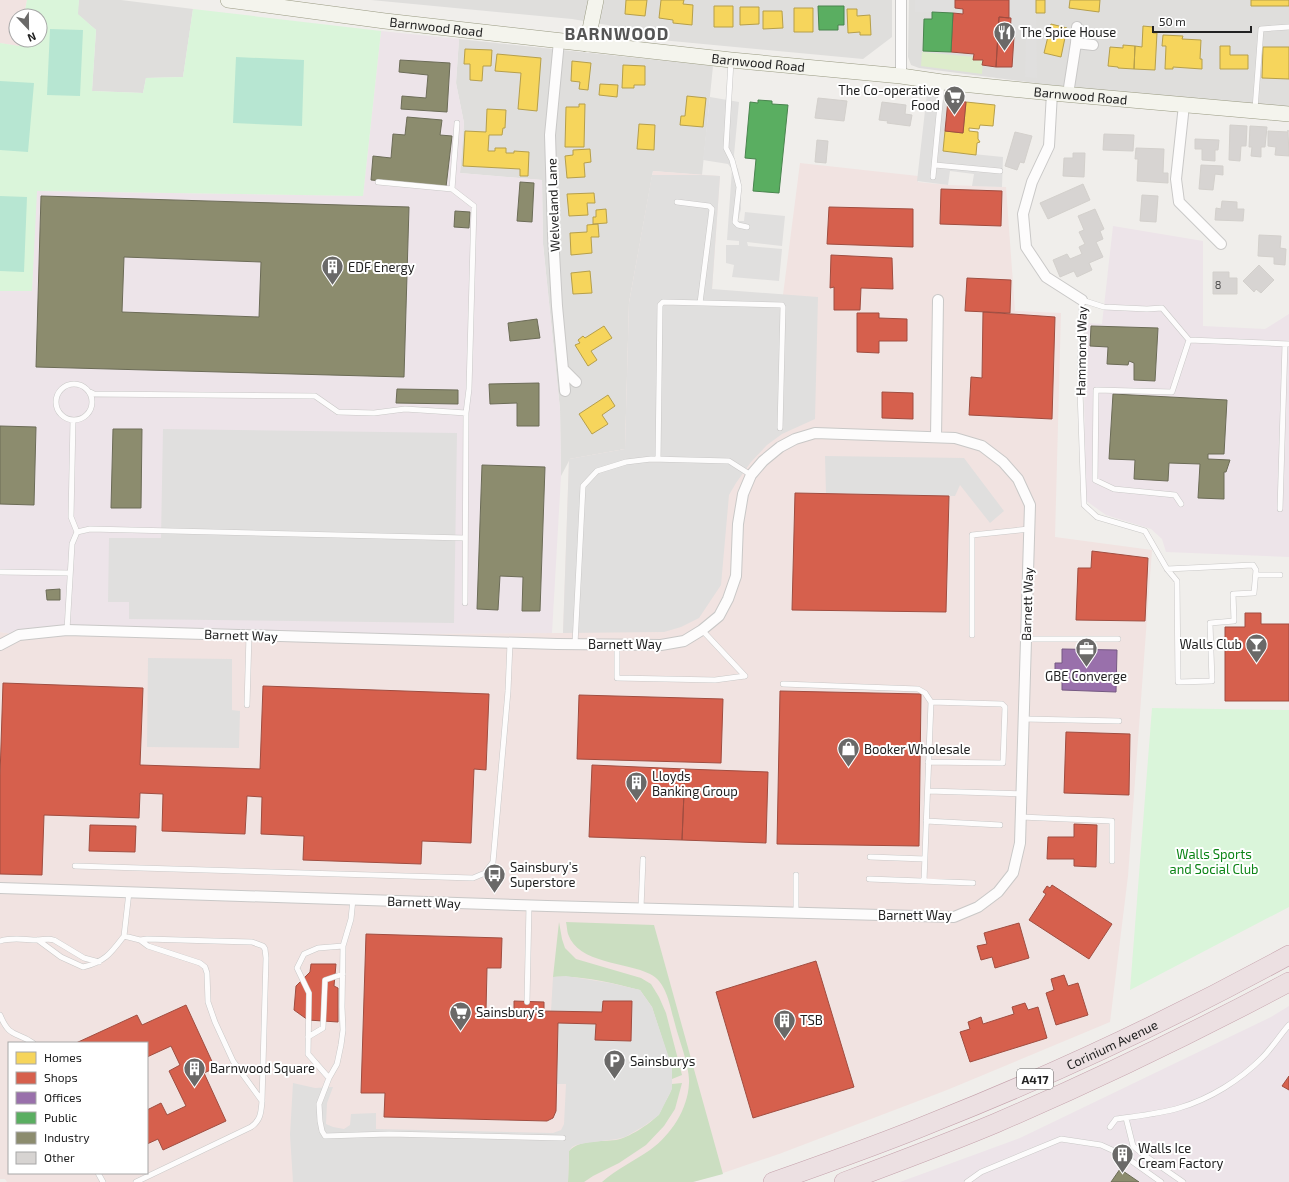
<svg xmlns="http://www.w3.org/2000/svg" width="1289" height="1182" font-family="'Exo 2',sans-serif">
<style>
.residential{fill:#dfdedc}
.commercial{fill:#f1e3e1;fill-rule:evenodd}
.industrial{fill:#ede4e9}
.grass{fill:#ddeccb}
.forest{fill:#cbdec1}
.park{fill:#daf5da}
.pitch{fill:#b7e6d2}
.parking{fill:#e0dfde}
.homes{fill:#f6d55c;stroke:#b69f4b}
.shops{fill:#d6604d;stroke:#a04d40}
.offices{fill:#9970ab;stroke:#755982}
.public{fill:#5aae61;stroke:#49844e}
.industry{fill:#8c8c6e;stroke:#6c6c57;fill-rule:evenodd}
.building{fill:#d7d4d2;stroke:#d3d0cc}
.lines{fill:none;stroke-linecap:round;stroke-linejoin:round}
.lane-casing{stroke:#c9c8c7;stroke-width:6}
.street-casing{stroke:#c9c8c7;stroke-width:12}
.secondary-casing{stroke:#999a82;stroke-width:16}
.highway-casing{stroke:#c5a2ac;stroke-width:20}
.lane{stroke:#fdfcfc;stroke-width:5}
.street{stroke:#fdfcfc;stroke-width:10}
.secondary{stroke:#f4f4ed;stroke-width:15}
.highway{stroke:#ece0e2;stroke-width:19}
.labels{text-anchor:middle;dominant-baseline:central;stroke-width:4;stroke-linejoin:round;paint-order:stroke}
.number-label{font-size:11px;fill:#4f4e4e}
.shield{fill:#fff;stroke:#646464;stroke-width:1}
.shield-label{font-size:12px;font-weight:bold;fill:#222}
.street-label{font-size:13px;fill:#222;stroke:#fff}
.poi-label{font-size:13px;fill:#222;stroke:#fff;text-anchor:start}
.park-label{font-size:13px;fill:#0c8416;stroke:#fff}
.district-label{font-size:17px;font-weight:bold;letter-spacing:1px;fill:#555;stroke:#fff}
</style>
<rect width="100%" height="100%" fill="#f0eeeb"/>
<path class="residential" d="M79,0H121L193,9L183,77L146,78L143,93L92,91L96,30L77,14Z
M371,0H892V37L863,59L661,40L619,27L572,19Z
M909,0H1289V116L919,68L911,65L908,57Z
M459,39L713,66L702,175L653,171L629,303L625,449L570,459L561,476L560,409L543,244L542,180L460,173L464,123L456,83Z"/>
<path class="commercial" d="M0,0H27L24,16H16V40H20L19,46L0,43Z
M800,163L918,176V182L948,185L1006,187L1015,311L1061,313L1055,537L1152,550L1128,876L1110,1022L947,1090L779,1154L723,1173L693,1182H7L5,1179H0V632L19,635H249L563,633L569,459L625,449L629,303L653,171L720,176L712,290L783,295ZM9,1043H147V1173H9Z"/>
<path class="industrial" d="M381,31L459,39L456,83L464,123L460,173L542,180L543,244L560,409L561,476L552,633L249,635H19L0,632V291H32L36,191L363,196Z
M1113,226L1203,241V326L1265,329L1289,314V557L1166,552L1162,539L1151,529L1106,515L1085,500L1084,362L1086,323L1102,324Z
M1289,1006V1182H900L1020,1138L1271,1017Z"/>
<path class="grass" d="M922,52L974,57V60H983L982,74L921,66Z"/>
<path class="forest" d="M559,922L562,939L565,948L576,959L641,978L651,984L659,997L666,1013L682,1075L672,1079L671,1066L652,1007L640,990C612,983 582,975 553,977Z
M566,922L654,925L723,1174L693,1182H602C617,1169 634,1161 650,1150C671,1135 688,1109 689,1083C690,1067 679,1040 675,1024C670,1007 667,982 650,974C627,962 578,964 568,934C567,931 567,926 566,922Z
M682,1083L675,1109L664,1126L646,1145L619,1163L593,1176L584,1182H568L569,1151C580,1139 601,1142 616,1140C628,1138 650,1124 658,1115C661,1112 662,1107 664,1104C667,1098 672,1092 672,1084Z"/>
<path class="park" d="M27,0H79L78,14L96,30L92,91L143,93L146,78L183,77L193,9L381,31L363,196L37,191L32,291H0V43L19,46L20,40H40V16H24Z
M1152,708L1289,710V907L1130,990Z"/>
<path class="pitch" d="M50,29L83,30L80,96L47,95Z
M236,57L304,60L302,126L233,123Z
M0,81L34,83L28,152L0,150Z
M0,196L27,197L24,272L0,271Z"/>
<path class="parking" d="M915,0H954L953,13L915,12Z
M1009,0H1036L1037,78L1025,77L1026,35L1010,34L1011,18H1009Z
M927,93L949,95L943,151L1003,157L1002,187L972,186L974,174L950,171L948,185L917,181Z
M710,97L739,102L734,155L735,163L738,169L741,181V209L738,221H744L745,212L785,216L782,246L747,242L748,246L782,249L779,281L732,277L734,265L726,263V245H739V241L727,240L732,169L728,164L703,160Z
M652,175H702L720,176L712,289L818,297L815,419L782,434L767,445L751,462L736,483L729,495L721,585L699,618L681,627L664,632L563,633L569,459L625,449L629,303Z
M163,429L457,433L454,623L129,619V602H108L109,538H161Z
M825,456L964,458L1004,511L990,523L960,485L955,496L826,493Z
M148,658L232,659V710L240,711L239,748L147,747Z
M566,976L610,983L640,990L652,1007L672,1067V1089L659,1115L644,1126L625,1137L617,1139L586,1143L576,1145L572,1147L569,1151L568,1182H293L290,1135L293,1083L315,1088L333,1087L327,1103L326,1124L333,1127L344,1129L350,1125L351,1114L376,1113V1129L553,1133L561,1130L564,1124L566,1084H556L558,1023L596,1024V1040L631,1041L632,1001H603L602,1012L551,1011L553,977Z"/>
<path class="homes" d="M626,0H647L645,16L625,14Z
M661,0H684L683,4L693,5L692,25L673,23V20L659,18Z
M1036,0H1045V13H1036Z
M1070,0H1100L1099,12L1069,8Z
M1251,0H1289V6H1251Z
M714,6H733V27H714Z
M740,7H759V24L740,25Z
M794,8H813V32H794Z
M847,9H857V16L870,15L871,35H860V32L848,33Z
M763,11H782L783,28L763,29Z
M1051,24L1067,28L1061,57L1044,53Z
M1143,26L1153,27V33H1157L1155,70L1134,69L1135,46L1142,47Z
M1163,35L1183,36L1182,39L1201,40L1200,59H1202V69L1173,67V69H1165L1166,46H1162Z
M1123,45L1135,46L1134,69L1118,68V67L1108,66L1110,47L1123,48Z
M1220,46H1230V55H1248V69H1220Z
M1263,47H1289V79L1262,78Z
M465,49L492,50L491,66H483L482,81L470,80V64H464Z
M497,54L541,58L537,111L518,109L521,73L495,71Z
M572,61L591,63L588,90L579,89L580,82L571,81Z
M623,65L645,66V85H634V88H622Z
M600,84L618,85L617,97L599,95Z
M687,96L706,98L703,127L680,125L681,116H685Z
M966,102L995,105L993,126L980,125L979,129L969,128V131L978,132V139L980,142L977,143L976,155L943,151L945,131L963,133Z
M579,104H585L584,147H565L566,107H579Z
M487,109L506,110L505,128H503L502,135H489L488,151H495V148H506V153H514V151L529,152L528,176H520V169L463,166L465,131L486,132Z
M639,124L655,125L654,150L637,149Z
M590,149L591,162L584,163L585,177L567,178L565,156L573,155V150Z
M594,193L595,203H587L588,215L569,216L567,194Z
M606,209L607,223L593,224V217H596V210Z
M598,224L599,237H591L592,253L571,255L570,233L587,232V225Z
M590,271L592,293L573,294L571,273Z
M604,326L612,338L591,351L597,360L588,366L575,345L580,343L578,340L583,336L585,338Z
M608,395L615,406L602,415L608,424L592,434L579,414Z"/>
<path class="shops" d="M955,0H1009V18L999,17L996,67L982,65L983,60H973L974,54L951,52L953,13L963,14V9L955,8Z
M999,17L1011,18L1010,37H1014L1012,67H996Z
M948,100L966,102L963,133L945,131Z
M941,189L1002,191L1001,226L940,224Z
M829,207L913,209V247L827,244Z
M831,255L892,258L893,289L861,288L860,310H834V287L830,288Z
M967,278L1011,280L1010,313L965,311Z
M983,312L1055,317L1052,419L969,415L971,377L982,378Z
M857,313H879V318L907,319V341H879V353L857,352Z
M882,392L913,393V419L882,418Z
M795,493L949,496L946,612L792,610Z
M1092,551L1148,558L1145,621L1076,620L1078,568H1091Z
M1245,613H1261V624H1289V701H1225V627H1245Z
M3,683L143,688L140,765L260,769L263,686L489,694L486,770L474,769L471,843L422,841L421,864L303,860L304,836L261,834L262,797L247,796L245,834L162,831L163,794L140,793L139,818L44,815L42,875L0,874V776Z
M780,691L921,694L919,846L777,844Z
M579,695L723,699L721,763L577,759Z
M1066,732L1130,734L1129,795L1064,793Z
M592,765L685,769L682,840L589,837Z
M685,769L768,772L766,843L682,840Z
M1074,824L1097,825L1096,867L1074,866V859H1047L1048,837H1074Z
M90,825L136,826L135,852L89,851Z
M1052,885L1112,924L1089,959L1029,920L1046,894L1043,892L1047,886L1050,888Z
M1019,923L1029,958L995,968L992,957L981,960L977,946L987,944L984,933Z
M366,934L502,938L501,968H487L486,1011L514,1012V1001L544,1002V1011L602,1012L603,1001H632L631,1041L595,1040L596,1024L558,1023L556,1111L553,1118L547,1121L384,1117L385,1093H361Z
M816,961L854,1087L753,1118L716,992Z
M311,964H336L334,986L338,988V1022L308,1020L294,1010L296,986L310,972Z
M1064,975L1068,986L1078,983L1088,1015L1056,1025L1046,993L1054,990L1051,979Z
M1025,1003L1028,1010L1038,1007L1047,1038L970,1062L960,1032L970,1029L968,1022L981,1017L983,1024L1014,1014L1012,1007Z
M186,1005L215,1068L204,1073L226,1121L163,1150L158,1139L147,1144V1110L161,1103L167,1115L186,1106L169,1071L180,1065L171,1046L147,1057V1043H76L137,1015L142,1025Z
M1289,1076V1090L1282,1086Z"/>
<path class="offices" d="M1062,649L1117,650L1116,692L1062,690V674H1055V663H1062Z"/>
<path class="public" d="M818,6H844V25H838V30H819Z
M932,12L953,13L951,52L923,51L924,19H932Z
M758,100L772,101V104L788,105L779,193L753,191L756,159L745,158L750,102L758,103Z"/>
<path class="industry" d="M400,60L450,63L447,112L401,109L402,96L426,98L428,75L399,72Z
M407,117L442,120L440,135L452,136L446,187L371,180L373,156L391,158L393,134L405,135Z
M520,182L534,183L532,222L517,221Z
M41,196L409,207L404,377L36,367ZM124,257L261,262L259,317L122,312Z
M455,211L470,212L469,228L454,227Z
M537,319L540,338L510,341L508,323Z
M1091,326L1158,328L1155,381L1134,380V363L1129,361L1128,365L1107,364L1108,347L1090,346Z
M539,383V426H517V403L490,404L489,384Z
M397,389L458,390V404L396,403Z
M1113,394L1227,400L1224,454H1208V459L1230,460L1226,472H1224V499L1198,498L1200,464L1169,463L1168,481L1134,479L1135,460L1109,459Z
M0,426L36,427L34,505L0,504Z
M113,429H142L141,508H111Z
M482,465L545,467L540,611H522L523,577L500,576L498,610L477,609Z
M60,589V600H47L46,590Z
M1120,1169L1139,1182H1111Z"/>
<path class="building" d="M818,98L847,101L844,121L815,118Z
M882,102L906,105L905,114L912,115L910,126L887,123L888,121L879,120Z
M1230,125L1247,126L1246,146H1241L1240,161L1229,160Z
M1250,126L1267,127L1265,147H1261V157L1251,156L1252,147H1249Z
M1288,130L1289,156L1275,155L1276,147L1268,146V131L1288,132Z
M1015,132L1032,136L1024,163L1020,162L1017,170L1005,166Z
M1104,134L1134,135L1133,151L1103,150Z
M1195,139L1219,140L1218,150H1215V161L1202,160V149H1195Z
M817,140L828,141L826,163L815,162Z
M1136,148L1164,149L1163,173H1168V183L1137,181L1138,159H1135Z
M1073,153H1085L1084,177L1063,176L1064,158H1073Z
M1201,165L1223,166V175L1215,174L1213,190L1199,189Z
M1083,184L1090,200L1048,219L1040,203Z
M1142,195L1158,196L1156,222L1140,221Z
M1222,201L1237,202V209H1244L1243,221L1215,220L1216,208L1221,209Z
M1095,209L1104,229L1100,231L1103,239L1096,242L1103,257L1089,263L1092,270L1077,277L1074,271L1060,277L1053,260L1067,254L1070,259L1082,254L1079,247L1085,244L1079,232L1084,230L1078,216Z
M1259,235L1281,236L1280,248L1286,249L1285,265L1274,264V257L1258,256Z
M1259,265L1274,280L1261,293L1256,289L1254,292L1243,281Z
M1213,272H1229V278H1237V294H1213Z"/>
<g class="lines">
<defs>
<path id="lane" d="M731,61L726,148L732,160L739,187L735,222L738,225L747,227
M1255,109L1261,29L1289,27
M457,123L452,189L474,206L469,389L466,413L465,603
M935,165L1000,171
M933,177L942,83
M378,182L452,189
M677,202L709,206L712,209L700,303
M56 402a18 18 0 1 1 36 0a18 18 0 1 1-36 0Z
M90,392L94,394L315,396L338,412L374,413L405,409L466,413
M73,420L71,517L77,532
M658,459L660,305L663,302L782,305L783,307L780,428
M1181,504L1175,495L1114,489L1095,480L1096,390L1172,392L1189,340
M1280,509L1285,344
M1167,569L1253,565L1256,570L1254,593L1233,594L1234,621L1210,623L1212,681L1178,682L1177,581L1167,569L1145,531L1097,517L1084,505L1080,391L1082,300L1104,307L1147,309L1162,308L1189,340L1289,344
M0,572L70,573
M1256,575H1280
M67,630L72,544L77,532L90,529L465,538
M702,630L745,676
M972,635V535L1029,529
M1026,639H1118
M575,644L583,486L597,471L626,462L651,459L729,461L751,475
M617,645V678L715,680L745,676
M783,684L918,689L925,693L931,702
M247,705L249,635
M1024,719L1119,721
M928,791L1022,794
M1021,817L1112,821V861
M926,821L1000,825
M870,857L925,859
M75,866L473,878L485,873L493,862L508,691L510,643
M796,875V913
M869,879L973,883
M924,881L931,702L1002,704L1005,707L1003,763L928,762
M353,899L351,919L343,946L342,1007L343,1030L341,1045L337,1064L329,1078L319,1104L320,1121L322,1131L325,1136L389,1134L563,1138
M641,908L643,859
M124,936L129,892
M38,940L61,957L83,967C105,962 111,953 124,936L140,940L148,946L200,963L205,967L207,973L208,1002L215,1022L233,1061L262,1101
M0,941C13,937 25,940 38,940C43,940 48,938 54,940L84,958L99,962
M527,1002L529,905
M0,1015C10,1039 16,1031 33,1043
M308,1037L323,1028L325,980L343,974
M329,1078L308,1054L309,993L297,968L304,954L318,948L343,946
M1126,1118L1133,1146L1144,1155L1183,1182
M1110,1127L1116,1119C1137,1116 1159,1114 1179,1108C1210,1099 1240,1080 1262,1058C1272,1048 1280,1035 1289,1025
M98,1173L103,1182
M136,1182L251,1127C261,1120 261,1112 262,1101L266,958L265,949L263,946L252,942L214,941L147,939L140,940
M967,1182L981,1172L1061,1139L1101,1145L1123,1155L1161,1182"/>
<path id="street" d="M901,0V76
M559,41L550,135L553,235L557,306L565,391
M1076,43L1077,27
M1052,93L1049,146L1032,182L1023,214L1026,247L1046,277L1082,300
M1068,94L1076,43L1093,45
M1184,105L1176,179L1179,202L1221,244
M564,370L576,382
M936,437L938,300
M0,645L19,635L67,630L557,644L661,645L684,641L702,630L719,616L728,599L736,576L738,524L743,494L751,475L763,461L780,447L795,439L815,433L955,438L982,446L1003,462L1018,479L1030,505L1020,843L1013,873L998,892L978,907L954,917L547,906L0,888"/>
<g id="secondary">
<path id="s1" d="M228,0L385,21L731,60L901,76L942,82L1052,93L1289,114"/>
<path d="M587,44L596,0"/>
</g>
<g id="highway">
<path id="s2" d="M773,1182C827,1163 881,1144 934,1122C1055,1074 1174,1018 1289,955"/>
<path d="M844,1182C895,1163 946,1144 996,1123C1096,1080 1193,1033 1289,982"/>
</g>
</defs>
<use href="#lane" class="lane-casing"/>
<use href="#street" class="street-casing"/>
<use href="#secondary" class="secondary-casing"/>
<use href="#highway" class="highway-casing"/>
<use href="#lane" class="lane"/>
<use href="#street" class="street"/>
<use href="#secondary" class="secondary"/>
<use href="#highway" class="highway"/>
</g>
<defs>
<symbol id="restaurant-pin" viewBox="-11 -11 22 30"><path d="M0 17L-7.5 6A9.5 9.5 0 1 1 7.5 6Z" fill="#6a6968" stroke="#fff"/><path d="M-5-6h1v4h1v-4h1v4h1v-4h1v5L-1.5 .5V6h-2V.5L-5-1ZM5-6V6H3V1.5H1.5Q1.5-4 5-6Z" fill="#fff"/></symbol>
<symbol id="supermarket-pin" viewBox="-11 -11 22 30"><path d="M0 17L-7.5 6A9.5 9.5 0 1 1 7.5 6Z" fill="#6a6968" stroke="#fff"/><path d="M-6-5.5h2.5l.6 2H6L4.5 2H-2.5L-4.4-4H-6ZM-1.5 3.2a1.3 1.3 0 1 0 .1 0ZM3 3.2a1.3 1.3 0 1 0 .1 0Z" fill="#fff"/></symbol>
<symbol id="building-pin" viewBox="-11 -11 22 30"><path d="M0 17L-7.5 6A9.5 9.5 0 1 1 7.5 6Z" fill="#6a6968" stroke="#fff"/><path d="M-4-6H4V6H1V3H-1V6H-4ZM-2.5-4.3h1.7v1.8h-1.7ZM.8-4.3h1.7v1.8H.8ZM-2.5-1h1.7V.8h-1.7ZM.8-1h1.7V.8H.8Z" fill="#fff"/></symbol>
<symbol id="bar-pin" viewBox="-11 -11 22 30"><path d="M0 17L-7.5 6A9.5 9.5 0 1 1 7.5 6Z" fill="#6a6968" stroke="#fff"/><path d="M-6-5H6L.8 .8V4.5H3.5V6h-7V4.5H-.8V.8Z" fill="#fff"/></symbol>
<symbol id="office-pin" viewBox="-11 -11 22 30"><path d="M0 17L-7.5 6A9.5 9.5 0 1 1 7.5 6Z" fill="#6a6968" stroke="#fff"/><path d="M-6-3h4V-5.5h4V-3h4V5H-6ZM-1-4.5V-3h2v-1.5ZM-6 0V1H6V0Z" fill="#fff"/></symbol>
<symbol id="shop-pin" viewBox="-11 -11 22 30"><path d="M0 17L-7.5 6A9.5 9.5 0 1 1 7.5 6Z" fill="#6a6968" stroke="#fff"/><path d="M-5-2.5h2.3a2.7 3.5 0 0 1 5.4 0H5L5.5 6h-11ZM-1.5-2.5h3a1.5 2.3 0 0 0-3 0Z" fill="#fff"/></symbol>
<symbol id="bus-pin" viewBox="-11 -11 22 30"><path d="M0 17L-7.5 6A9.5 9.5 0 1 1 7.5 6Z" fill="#6a6968" stroke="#fff"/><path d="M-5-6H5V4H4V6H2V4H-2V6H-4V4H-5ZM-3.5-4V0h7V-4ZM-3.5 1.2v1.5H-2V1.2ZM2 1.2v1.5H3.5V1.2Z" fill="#fff"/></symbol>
<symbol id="parking-pin" viewBox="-11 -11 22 30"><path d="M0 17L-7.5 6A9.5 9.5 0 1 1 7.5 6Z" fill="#6a6968" stroke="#fff"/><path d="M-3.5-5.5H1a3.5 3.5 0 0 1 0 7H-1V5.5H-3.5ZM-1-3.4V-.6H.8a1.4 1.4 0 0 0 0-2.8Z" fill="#fff"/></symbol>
</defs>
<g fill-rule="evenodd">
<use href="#restaurant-pin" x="992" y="20" width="25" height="34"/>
<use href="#supermarket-pin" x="942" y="84" width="25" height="34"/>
<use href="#building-pin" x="320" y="254" width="25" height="34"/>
<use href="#bar-pin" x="1244" y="632" width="25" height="34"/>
<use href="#office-pin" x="1074" y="636" width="25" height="34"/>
<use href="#shop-pin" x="836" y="736" width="25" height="34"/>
<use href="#building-pin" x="624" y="770" width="25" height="34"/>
<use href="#bus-pin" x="482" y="862" width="25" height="34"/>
<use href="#supermarket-pin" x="448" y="1000" width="25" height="34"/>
<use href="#building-pin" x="772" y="1008" width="25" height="34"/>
<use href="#parking-pin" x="602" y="1048" width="25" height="34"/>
<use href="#building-pin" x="182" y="1056" width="25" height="34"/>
<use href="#building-pin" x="1110" y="1142" width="25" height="34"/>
</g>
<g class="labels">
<g class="number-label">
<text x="1218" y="284">8</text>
</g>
<rect class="shield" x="1017" y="1069" width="36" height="20" rx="3"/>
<g class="shield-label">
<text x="1035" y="1079">A417</text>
</g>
<g class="street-label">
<text stroke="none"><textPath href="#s1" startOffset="210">Barnwood Road</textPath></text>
<text stroke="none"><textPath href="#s1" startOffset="534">Barnwood Road</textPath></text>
<text stroke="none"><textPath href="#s1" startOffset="858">Barnwood Road</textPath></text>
<text transform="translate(553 205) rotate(-92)">Welveland Lane</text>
<text transform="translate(1081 351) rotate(-89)">Hammond Way</text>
<text transform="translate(1027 604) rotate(-88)">Barnett Way</text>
<text transform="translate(241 635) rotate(2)">Barnett Way</text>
<text x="625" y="644">Barnett Way</text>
<text transform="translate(424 902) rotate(2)">Barnett Way</text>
<text x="915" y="915">Barnett Way</text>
<text stroke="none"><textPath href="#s2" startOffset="366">Corinium Avenue</textPath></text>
</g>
<g class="poi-label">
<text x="1020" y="32">The Spice House</text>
<text x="940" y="90" text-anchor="end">The Co-operative<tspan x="940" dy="15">Food</tspan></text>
<text x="348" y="267">EDF Energy</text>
<text x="1242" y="644" text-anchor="end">Walls Club</text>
<text x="1086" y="676" text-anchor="middle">GBE Converge</text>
<text x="864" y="749">Booker Wholesale</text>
<text x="652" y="776">Lloyds<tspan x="652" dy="15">Banking Group</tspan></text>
<text x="510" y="867">Sainsbury's<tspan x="510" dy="15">Superstore</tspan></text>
<text x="476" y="1012">Sainsbury's</text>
<text x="800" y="1020">TSB</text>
<text x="630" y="1061">Sainsburys</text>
<text x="210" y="1068">Barnwood Square</text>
<text x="1138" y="1148">Walls Ice<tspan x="1138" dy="15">Cream Factory</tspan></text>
</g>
<g class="park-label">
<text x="1214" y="854">Walls Sports<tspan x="1214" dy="15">and Social Club</tspan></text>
</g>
<g class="district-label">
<text x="617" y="33">BARNWOOD</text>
</g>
</g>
<rect x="8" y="1042" width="140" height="132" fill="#ffffff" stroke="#a7a7a7"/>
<rect x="16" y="1052" width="20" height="12" fill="#f6d55c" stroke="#a7a7a7"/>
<text x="44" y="1062" font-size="12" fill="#222222">Homes</text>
<rect x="16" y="1072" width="20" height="12" fill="#d6604d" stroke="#a7a7a7"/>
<text x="44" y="1082" font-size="12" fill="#222222">Shops</text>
<rect x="16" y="1092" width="20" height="12" fill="#9970ab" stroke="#a7a7a7"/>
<text x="44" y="1102" font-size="12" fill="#222222">Offices</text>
<rect x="16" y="1112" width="20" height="12" fill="#5aae61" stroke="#a7a7a7"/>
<text x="44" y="1122" font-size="12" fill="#222222">Public</text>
<rect x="16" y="1132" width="20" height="12" fill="#8c8c6e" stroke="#a7a7a7"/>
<text x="44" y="1142" font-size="12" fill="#222222">Industry</text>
<rect x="16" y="1152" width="20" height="12" fill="#d7d4d2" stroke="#a7a7a7"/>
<text x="44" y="1162" font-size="12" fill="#222222">Other</text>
<g transform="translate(28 28) rotate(158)"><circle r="19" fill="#ffffff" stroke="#a7a7a7"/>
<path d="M0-3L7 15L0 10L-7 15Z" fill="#6a6968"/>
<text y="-6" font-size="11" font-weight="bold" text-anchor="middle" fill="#222222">N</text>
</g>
<path d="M1153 26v6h98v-6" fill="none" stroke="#222222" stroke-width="2"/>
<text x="1159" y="26" font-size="12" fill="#222222" stroke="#ffffff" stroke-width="3" paint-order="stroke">50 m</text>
</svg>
